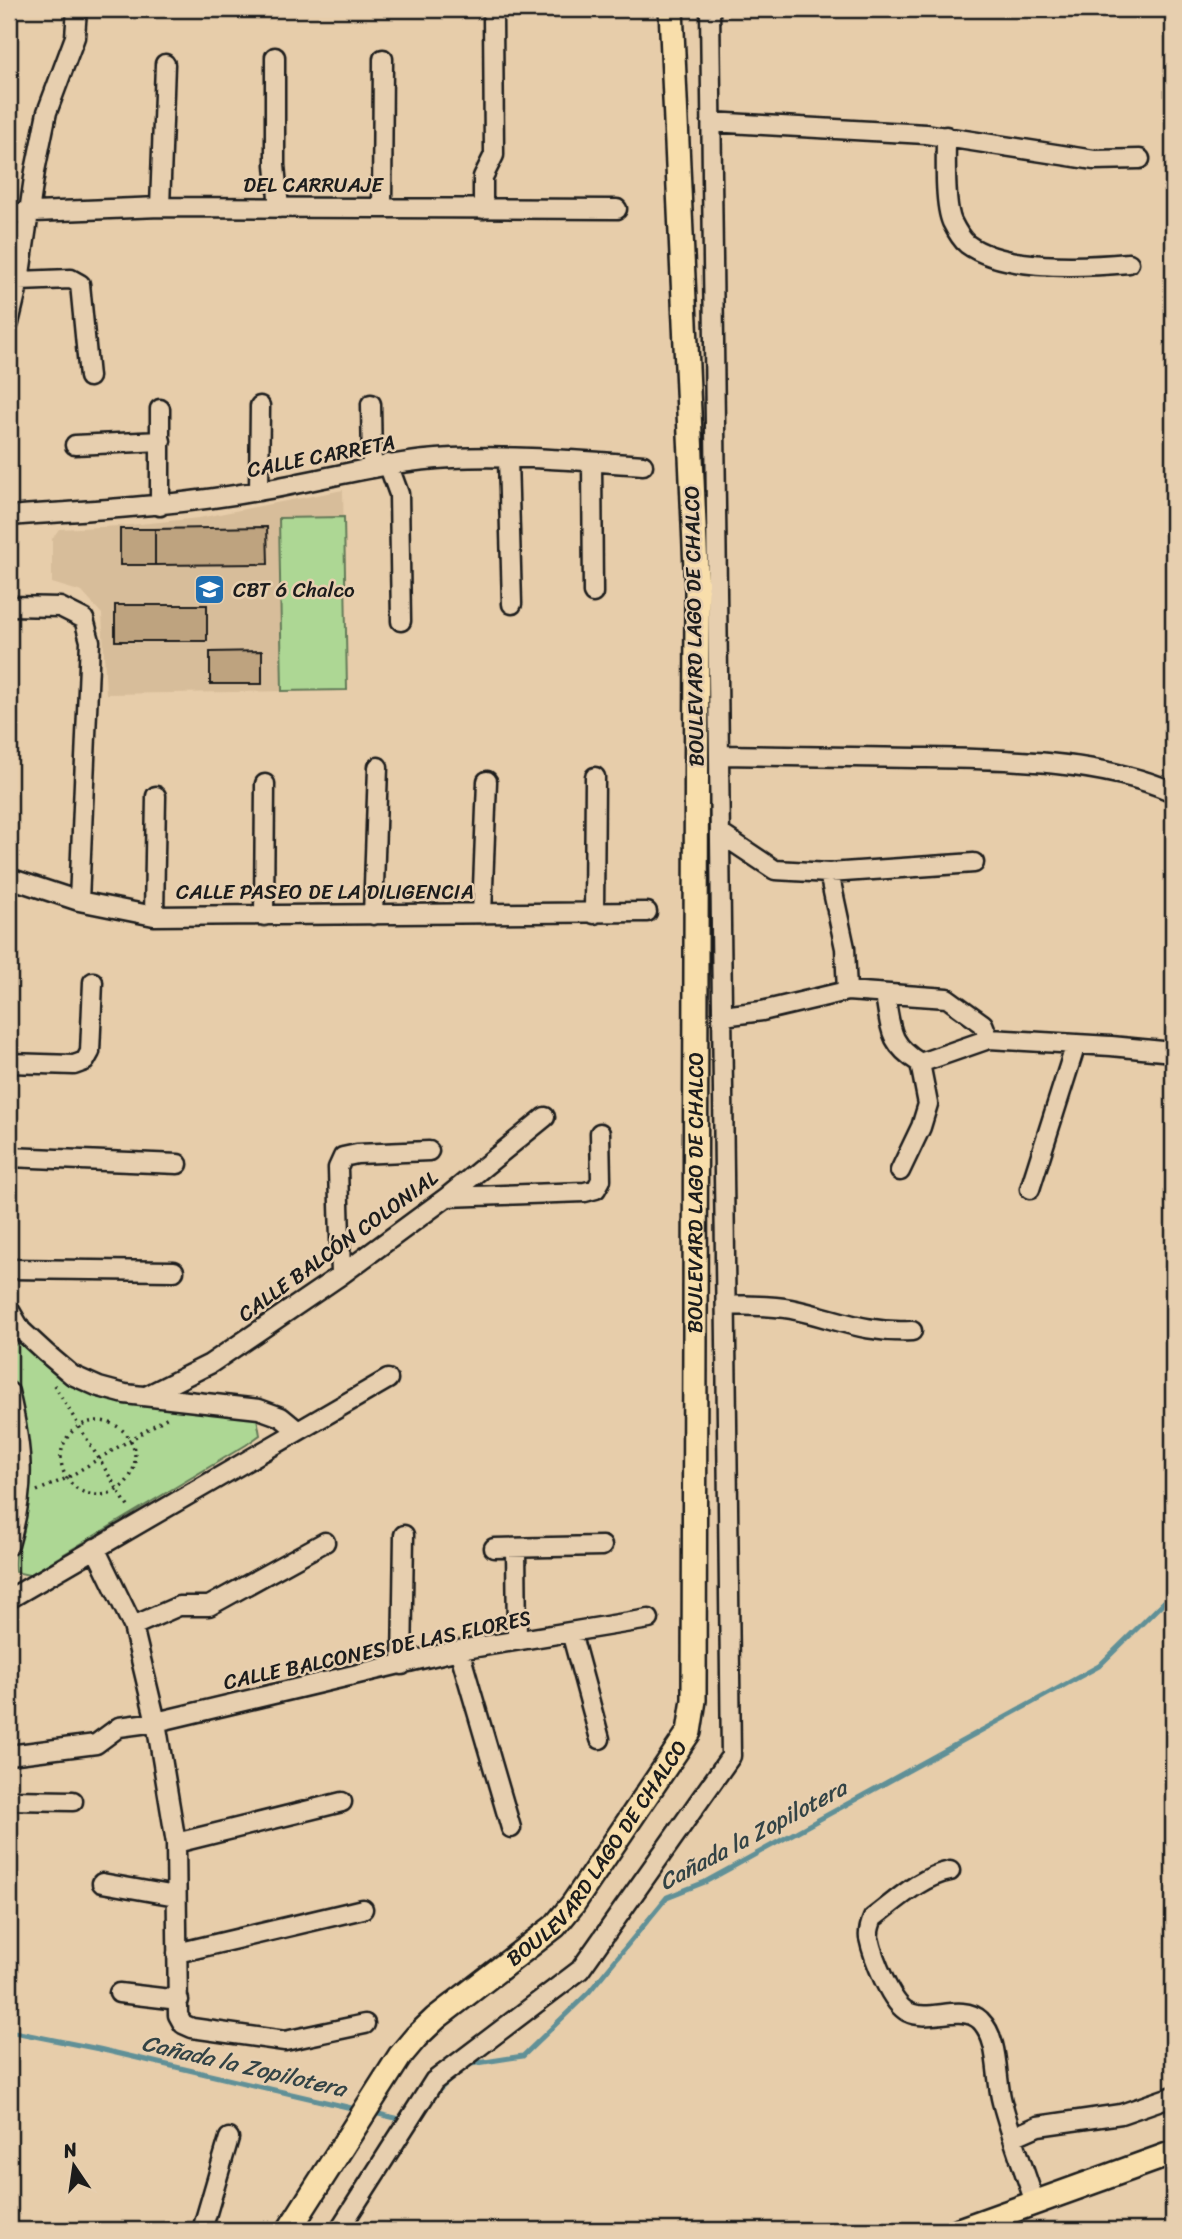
<svg xmlns="http://www.w3.org/2000/svg" width="1182" height="2239" font-family="Sriracha,sans-serif">
<style>
.built{fill:#d7bd9a}
.green{fill:#add794;stroke:#647a58;stroke-width:2}
.lines{fill:none;stroke-linecap:round;stroke-linejoin:round}
.stream{stroke:#609097;stroke-width:5}
.building{fill:#bea37f;stroke:#1c1c1c;stroke-width:2}
.minor-casing{stroke:#1c1c1c;stroke-width:23}
.major-casing{stroke:#1c1c1c;stroke-width:28}
.path{stroke:#1c1c1c;stroke-width:3.5;stroke-dasharray:2 5;stroke-linecap:butt}
.minor{stroke:#e7cfaf;stroke-width:18}
.major{stroke:#f8deab;stroke-width:23}
.labels{text-anchor:middle;dominant-baseline:central;stroke-width:5;stroke-linejoin:round;paint-order:stroke}
.street-label{font-size:21px;fill:#1c1c1c;stroke:#e7cfaf}
.poi-label{font-size:21px;fill:#1c1c1c;stroke:#e7cfaf;text-anchor:start}
.water-label{font-size:23px;font-style:italic;fill:#334345;stroke:#e7cfaf}
</style>
<rect width="100%" height="100%" fill="#e7cdaa"/>
<filter id="ink" filterUnits="userSpaceOnUse"><feTurbulence type="fractalNoise" baseFrequency=".0143" numOctaves="2"/><feDisplacementMap in="SourceGraphic" scale="14" xChannelSelector="R" yChannelSelector="G"/><feConvolveMatrix kernelMatrix="1 2 1 2 8 2 1 2 1" color-interpolation-filters="sRGB"/></filter>
<g filter="url(#ink)">
<path class="built" d="M343,490L347,690L106,694L102,614L82,592L52,583V539L59,529L120,526L199,518Z"/>
<path class="green" d="M344,517L347,690L282,691L279,518Z
M20,1343L60,1379L106,1400L257,1418L260,1435L246,1445L29,1575L15,1572C12,1553 20,1538 24,1519C27,1506 29,1490 29,1476C29,1432 9,1391 9,1347Z"/>
<g class="lines">
<path class="stream" d="M9,2031L99,2049L360,2110
M465,2065L523,2056L589,1992L667,1897L705,1882L1099,1666L1173,1593
M435,2094L453,2077
M370,2112L404,2120"/>
</g>
<path class="building" d="M267,527L268,564L155,565V529Z
M120,529H155V565H120Z
M115,605H207V641H115Z
M262,651V684H210V652Z"/>
<g class="lines">
<defs>
<path id="minor" d="M275,57V165L279,208
M711,122L926,134L1094,160L1140,159
M946,136C946,157 944,204 952,222C955,228 961,239 967,244C1003,271 1085,267 1129,263
M160,207L165,64
M382,208L383,59
M483,209V177L494,155L493,14
M9,213L160,207L617,209
M19,281L71,279L80,284L89,377
M9,323L19,281L35,171L47,112L75,37L77,9
M371,404L372,467
M160,409V506
M75,445L161,441
M508,458L512,604
M592,462L593,593
M388,464L399,494L401,621
M259,491L260,406
M9,516C92,510 175,506 258,491C322,480 386,461 452,458C515,455 580,461 643,465
M9,606L60,607L84,619L90,641L79,901
M720,755C785,756 851,757 917,758C996,759 1100,759 1173,792
M721,834L775,870L829,873L974,863
M829,873L845,948L847,991
M9,878L79,901L154,916L647,912
M482,914L487,781
M594,914L595,777
M373,915L378,767
M154,916L156,796
M264,916L265,784
M885,995C891,1029 889,1044 920,1063L928,1104L921,1127L900,1171
M723,1016L762,1011L847,991L947,998L983,1024L989,1039L1111,1046L1173,1052
M9,1063L74,1065L85,1061L90,1052L93,982
M920,1063L989,1039
M9,1157L178,1164
M1030,1189L1076,1044
M447,1197L585,1192L596,1189L601,1180L600,1133
M9,1269L174,1271
M341,1275L338,1168L343,1157L357,1154L429,1151
M726,1305C747,1306 770,1305 791,1309C835,1318 865,1334 912,1331
M9,1309L21,1330L46,1353L72,1375L99,1387L125,1394L259,1409L281,1417L298,1431
M9,1392C23,1450 26,1487 9,1545
M146,1396L210,1364L341,1275L447,1197L545,1117
M95,1548L133,1626L156,1722L176,1843L178,2015L183,2024L192,2028L285,2041L365,2024
M494,1548L602,1546
M516,1548L517,1640
M9,1599L388,1379
M133,1626L179,1606H209L325,1542
M571,1632L600,1739
M459,1650L511,1828
M402,1665L404,1535
M9,1755L96,1744L119,1727L156,1722L459,1650L649,1619
M9,1800L73,1801
M176,1843L342,1802
M950,1871C920,1877 897,1900 873,1918C870,1925 868,1931 869,1938C873,1957 891,2004 908,2012C930,2023 961,2003 980,2020C1000,2040 995,2077 1002,2102C1011,2136 1024,2169 1035,2203
M102,1883L176,1896
M177,1953L363,1909
M119,1993L179,2000
M1013,2137L1038,2126L1121,2114L1173,2096
M202,2230L229,2138
M339,2230L434,2081L580,1970L731,1756L710,9"/>
<g id="major">
<path id="s1" d="M289,2230L400,2056L416,2037L436,2018L555,1926L573,1904L689,1732L694,1700L697,591L671,9"/>
<path d="M959,2230L1173,2153"/>
</g>
</defs>
<use href="#minor" class="minor-casing"/>
<use href="#major" class="major-casing"/>
<path class="path" d="M54,1385L130,1510
M61 1458a37 37 0 1 1 74 0a37 37 0 1 1-74 0Z
M37,1491L67,1478L168,1417"/>
<use href="#minor" class="minor"/>
<use href="#major" class="major"/>
</g>
</g>
<defs>
<symbol id="university-square" viewBox="-11 -11 22 22"><rect x="-9" y="-9" width="18" height="18" rx="4" fill="#1f6fb2" stroke="#e7cfaf"/><path d="M0-5L7-2L0 1L-7-2ZM-4 1L0 2.5L4 1V4Q0 6-4 4Z" fill="#fff"/></symbol>
</defs>
<g fill-rule="evenodd">
<use href="#university-square" x="192" y="572" width="35" height="35"/>
</g>
<g class="labels">
<g class="street-label">
<text x="313" y="185">DEL CARRUAJE</text>
<text transform="translate(321 456) rotate(-11)">CALLE CARRETA</text>
<text transform="translate(694 626) rotate(-91)">BOULEVARD LAGO DE CHALCO</text>
<text x="325" y="892">CALLE PASEO DE LA DILIGENCIA</text>
<text stroke="none"><textPath href="#s1" startOffset="1185">BOULEVARD LAGO DE CHALCO</textPath></text>
<text transform="translate(338 1246) rotate(-36)">CALLE BALCÓN COLONIAL</text>
<text transform="translate(377 1650) rotate(-12)">CALLE BALCONES DE LAS FLORES</text>
<text stroke="none"><textPath href="#s1" startOffset="492">BOULEVARD LAGO DE CHALCO</textPath></text>
</g>
<g class="poi-label">
<text x="233" y="590">CBT 6 Chalco</text>
</g>
<g class="water-label">
<text transform="translate(753 1835) rotate(-28)">Cañada la Zopilotera</text>
<text transform="translate(244 2066) rotate(13)">Cañada la Zopilotera</text>
</g>
</g>
<rect width="1182" height="2239" fill="none" stroke="#e7cfaf" stroke-width="35"/>
<rect x="18" y="18" width="1147" height="2204" fill="none" stroke="#1c1c1c" stroke-width="2.5" filter="url(#ink)"/>
<g transform="translate(74 2166) rotate(347)" stroke="#e7cfaf" stroke-width="5" paint-order="stroke">
<path d="M0-5L12 26L0 18L-12 26Z" fill="#1c1c1c"/>
<text y="-10" font-size="19" font-weight="bold" text-anchor="middle" fill="#1c1c1c">N</text>
</g>
</svg>
